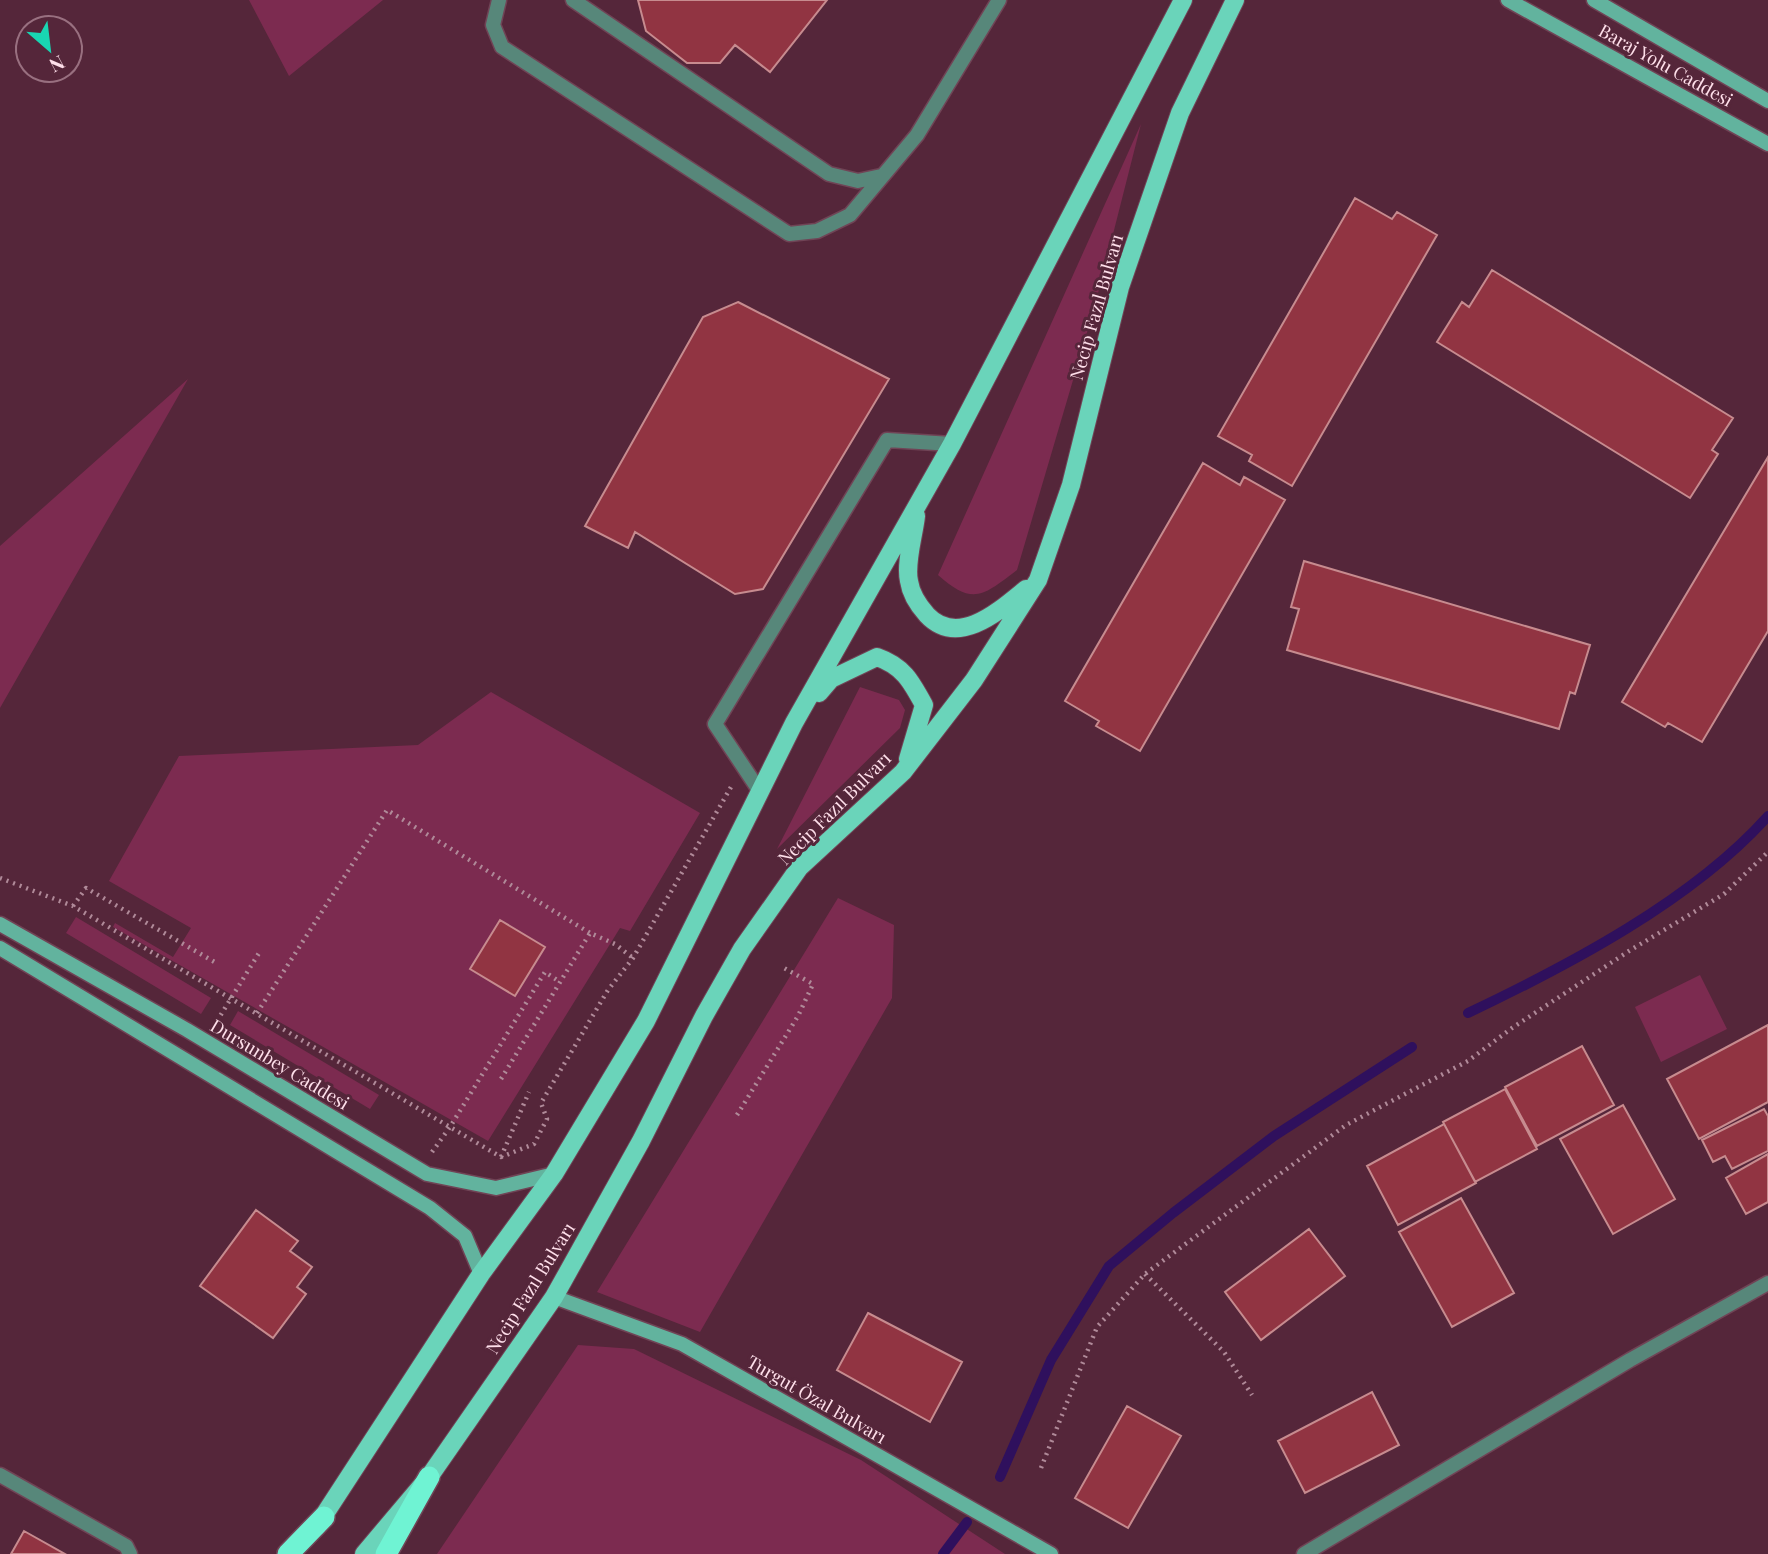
<svg xmlns="http://www.w3.org/2000/svg" width="1768" height="1554" font-family="'Playfair Display',serif">
<style>
.green{fill:#7c2b50}
.lines{fill:none;stroke-linecap:round;stroke-linejoin:round}
.stream{stroke:#2f105d;stroke-width:10}
.building{fill:#913442;stroke:#c78b8f;stroke-width:2}
.service-casing{stroke:#704456;stroke-width:17}
.minor-casing{stroke:#704456;stroke-width:17}
.secondary-casing{stroke:#704456;stroke-width:17}
.primary-casing{stroke:#704456;stroke-width:20}
.motorway-casing{stroke:#704456;stroke-width:24}
.path{stroke:#b08a99;stroke-width:4.5;stroke-dasharray:2 5;stroke-linecap:butt}
.service{stroke:#57877a;stroke-width:14}
.minor{stroke:#57877a;stroke-width:14}
.secondary{stroke:#62b39e;stroke-width:14}
.primary{stroke:#6ad4ba;stroke-width:18}
.motorway{stroke:#6ff3d3;stroke-width:21}
.labels{text-anchor:middle;dominant-baseline:central;stroke-width:6;stroke-linejoin:round;paint-order:stroke}
.street-label{font-size:18px;fill:#fedfea;stroke:#55263a}
</style>
<rect width="100%" height="100%" fill="#55263a"/>
<path class="green" d="M249,0H383L289,76Z
M1141,124L1094,309L1017,570C983,596 973,606 938,575Z
M188,379L0,708V546Z
M860,687L899,700L905,710L900,728L777,849Z
M491,692L700,813L630,931L620,928L488,1141L113,927L115,923L173,957L191,928L109,881L179,756L418,745Z
M838,898L894,925L892,998L700,1332L597,1292Z
M76,917L211,998L201,1014L66,933Z
M1700,975L1727,1029L1661,1062L1635,1007Z
M238,1011L379,1095L370,1109L230,1025Z
M578,1345L634,1349L861,1460L1005,1554H437Z"/>
<g class="lines">
<path class="stream" d="M1468,1013C1569,965 1693,900 1768,816
M1000,1477L1051,1360L1109,1266L1173,1213L1274,1136L1412,1047
M943,1554L967,1522"/>
</g>
<path class="building" d="M638,0H827L770,72L735,45L720,63H687L646,31Z
M1355,198L1392,219L1397,212L1437,235L1292,486L1249,461L1252,455L1218,436Z
M1492,270L1733,418L1712,450L1718,454L1690,498L1437,342L1462,302L1469,307Z
M738,302L889,379L763,589L735,594L635,532L628,548L585,526L703,317Z
M1768,457V631L1702,742L1668,723L1665,727L1622,702Z
M1203,463L1240,485L1244,477L1285,500L1140,751L1096,726L1099,721L1065,701Z
M1304,561L1590,645L1575,694L1570,692L1559,729L1287,650L1299,609L1291,607Z
M500,920L545,947L515,996L470,969Z
M1768,1025V1102L1699,1139L1667,1079Z
M1582,1046L1614,1105L1537,1146L1505,1087Z
M1505,1089L1537,1149L1475,1182L1443,1122Z
M1623,1105L1675,1199L1613,1234L1560,1139Z
M1764,1109L1768,1116V1151L1732,1169L1725,1156L1713,1162L1702,1140Z
M1444,1124L1476,1183L1398,1225L1367,1166Z
M1768,1154V1202L1746,1214L1726,1178Z
M1461,1198L1514,1293L1452,1327L1399,1232Z
M256,1210L298,1241L290,1251L312,1267L297,1287L306,1294L273,1338L200,1286Z
M1309,1229L1345,1276L1261,1340L1225,1292Z
M868,1313L962,1362L930,1422L837,1370Z
M1372,1392L1399,1445L1305,1493L1278,1441Z
M1127,1406L1181,1436L1128,1528L1075,1498Z
M24,1531L65,1554H11Z"/>
<g class="lines">
<defs>
<path id="service" d="M499,0L493,25L502,47L789,234L817,231L850,215L917,135L999,0
M573,0L829,174L858,181L881,176
M759,790L715,724L887,440L952,444
M0,1475L126,1546L130,1554"/>
<path id="minor" d="M1304,1554L1630,1360L1768,1283"/>
<path id="secondary" d="M1508,0L1768,144
M1594,0L1768,101
M0,924L187,1030L427,1174L496,1188L554,1174
M0,948L430,1208L465,1236L481,1274
M554,1297L682,1344L1051,1554"/>
<path id="primary" d="M916,516C914,535 905,563 909,581C911,595 918,605 927,615C958,648 999,611 1026,589
M819,693L831,679L877,657C903,666 911,681 924,705L908,759
M317,1526L481,1274L554,1174L646,1021L794,723L952,444L1183,0
M364,1554L429,1477L554,1297L641,1141L704,1016L742,949L799,868L903,772L974,680L1038,580L1071,485L1120,287L1180,113L1235,0"/>
<path id="motorway" d="M288,1554L324,1517
M386,1554L429,1477"/>
</defs>
<use href="#service" class="service-casing"/>
<use href="#minor" class="minor-casing"/>
<use href="#secondary" class="secondary-casing"/>
<use href="#primary" class="primary-casing"/>
<use href="#motorway" class="motorway-casing"/>
<path class="path" d="M0,878L73,906L501,1157L534,1144L547,1119L541,1103L608,990L633,958L731,787
M73,906L86,888L218,964
M257,1013L387,810L590,933
M217,1021L259,953
M501,1079L590,933L615,944L633,958
M737,1115L798,1016L813,984L784,968
M432,1152L450,1127L545,972L560,982
M501,1157L529,1092
M1145,1274L1224,1352L1252,1395
M1041,1468L1097,1327L1145,1274L1346,1125L1468,1061L1512,1028L1629,951L1724,894L1768,852"/>
<use href="#service" class="service"/>
<use href="#minor" class="minor"/>
<use href="#secondary" class="secondary"/>
<use href="#primary" class="primary"/>
<use href="#motorway" class="motorway"/>
</g>
<g class="labels">
<g class="street-label">
<text transform="translate(1666 65) rotate(29)">Baraj Yolu Caddesi</text>
<text transform="translate(1096 307) rotate(-74)">Necip Fazıl Bulvarı</text>
<text transform="translate(834 808) rotate(-45)">Necip Fazıl Bulvarı</text>
<text transform="translate(280 1064) rotate(31)">Dursunbey Caddesi</text>
<text transform="translate(530 1288) rotate(-58)">Necip Fazıl Bulvarı</text>
<text transform="translate(817 1399) rotate(30)">Turgut Özal Bulvarı</text>
</g>
</g>
<g transform="translate(49 49) rotate(152)"><circle r="33" fill="#55263a" stroke="#997080" stroke-width="2"/>
<path d="M0-5L12 26L0 18L-12 26Z" fill="#19d5b2"/>
<text y="-10" font-size="19" font-weight="bold" text-anchor="middle" fill="#fedfea">N</text>
</g>
</svg>
